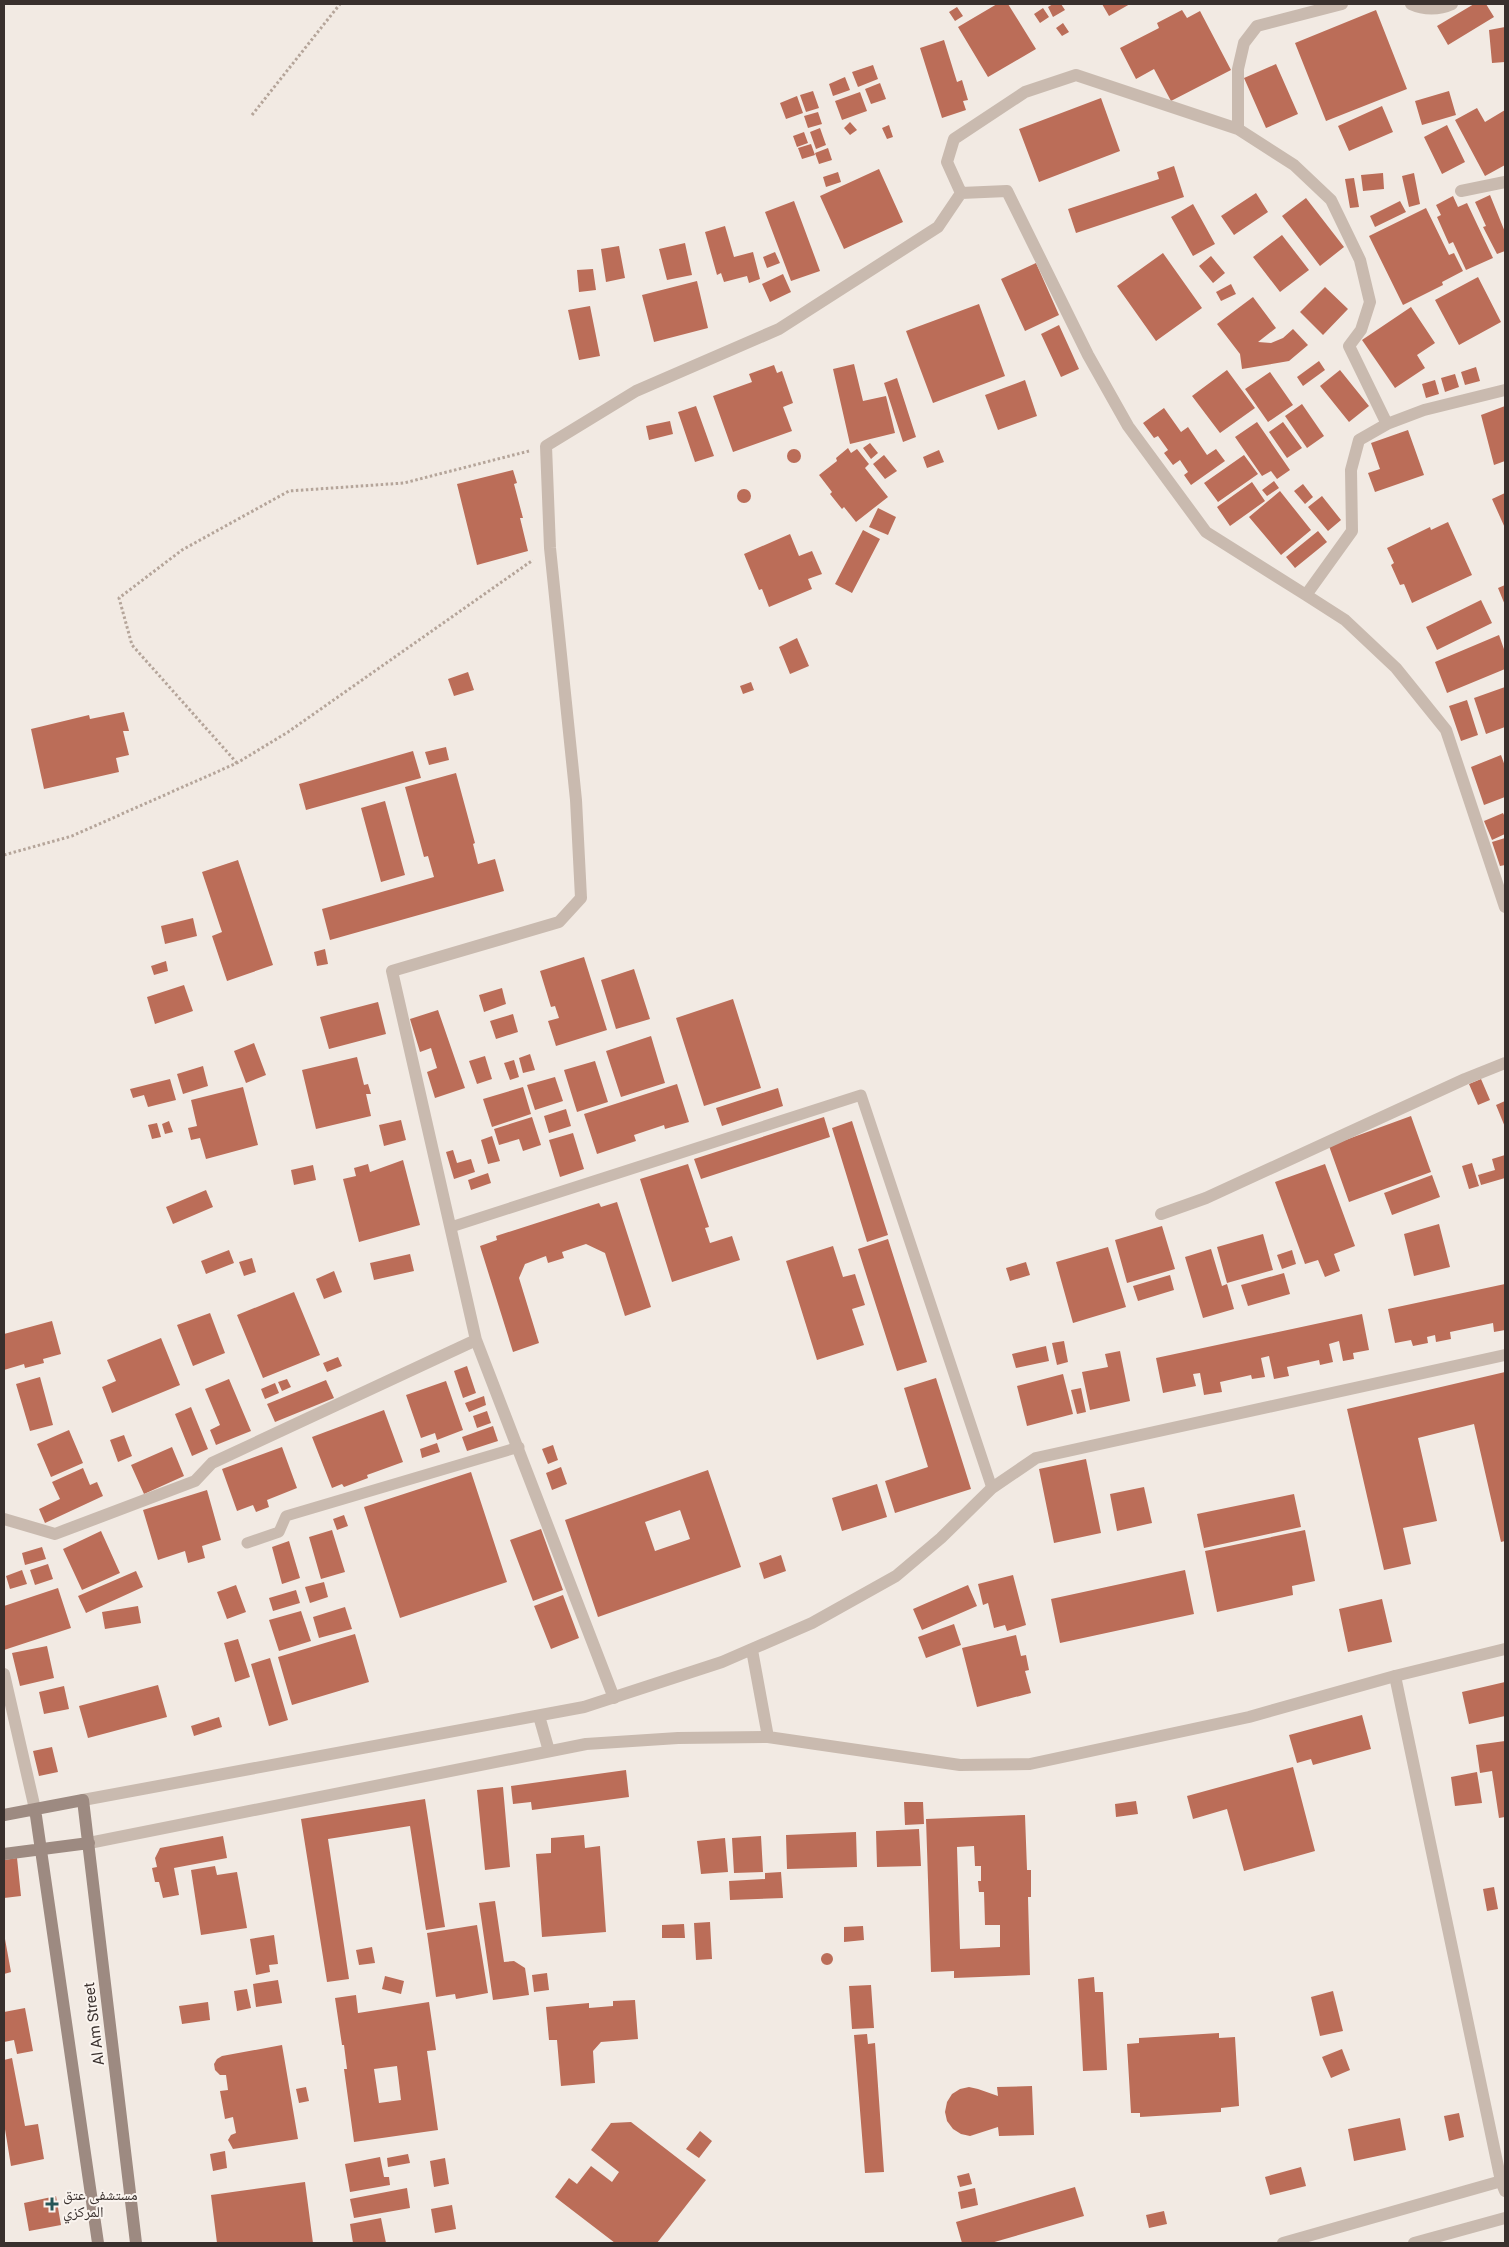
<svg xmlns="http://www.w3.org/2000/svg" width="1509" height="2247" font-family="Roboto,'Noto Naskh Arabic',sans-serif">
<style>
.building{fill:#bb6d58;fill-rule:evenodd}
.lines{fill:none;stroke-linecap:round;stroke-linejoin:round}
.path{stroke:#b5a59a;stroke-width:3;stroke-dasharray:2.5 2.5;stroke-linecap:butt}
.service{stroke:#c9baaf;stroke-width:11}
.minor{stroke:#c9baaf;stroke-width:12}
.tertiary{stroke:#c9baaf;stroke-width:12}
.secondary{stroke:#9d8a81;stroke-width:12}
.poi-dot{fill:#265657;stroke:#faf4ef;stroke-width:2}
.labels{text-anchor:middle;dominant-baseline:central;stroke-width:4;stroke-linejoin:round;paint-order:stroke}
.street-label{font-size:15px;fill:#39302d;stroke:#faf4ef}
.poi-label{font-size:15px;fill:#39302d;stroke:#faf4ef;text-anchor:start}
</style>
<rect width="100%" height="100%" fill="#f2eae3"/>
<path class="building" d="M997,4H1008L1036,49L988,77L958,27Z
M1053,4H1061L1065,10L1053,17L1048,7Z
M1102,4H1130L1109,16Z
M1474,4H1486L1494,17L1448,45L1437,26Z
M957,7L963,16L955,21L949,12Z
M1043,8L1049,17L1040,23L1034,14Z
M1182,10L1187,18L1200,11L1231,70L1171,101L1154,69L1136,79L1120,48L1159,28L1157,23Z
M1376,10L1407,89L1326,121L1295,43Z
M1063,23L1069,32L1062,36L1056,28Z
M1505,27V62L1492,63L1489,30Z
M944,40L957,82L962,80L968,100L963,101L966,110L942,118L920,48Z
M1276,64L1298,114L1266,128L1244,78Z
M873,65L878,79L858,87L852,72Z
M845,77L850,90L833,96L829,84Z
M880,83L886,99L871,104L865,89Z
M813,91L819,108L806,112L800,95Z
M1449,91L1456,115L1422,125L1415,101Z
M860,92L867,111L842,120L835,101Z
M797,96L803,113L786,119L780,103Z
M1101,98L1120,151L1039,182L1019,129Z
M1382,106L1393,132L1349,151L1338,126Z
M1477,108L1485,122L1505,110V165L1485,176L1455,120Z
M818,112L822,124L808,128L804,116Z
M850,122L857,130L850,135L844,128Z
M889,125L893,137L887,139L882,128Z
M1447,125L1465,162L1442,174L1424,137Z
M820,128L826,145L816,149L810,132Z
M804,132L808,143L797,147L793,136Z
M811,144L815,155L802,159L798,148Z
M828,148L832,160L819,164L815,153Z
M1174,166L1184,197L1076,233L1068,209L1159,179L1157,172Z
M879,169L903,222L844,249L820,196Z
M838,172L841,182L826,187L823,177Z
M1383,173L1384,189L1363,191L1361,175Z
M1414,173L1420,204L1409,207L1402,176Z
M1354,178L1359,207L1350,208L1345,179Z
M1256,193L1268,212L1234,235L1221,216Z
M1490,195L1505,232V251L1497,254L1483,227L1486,226L1475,202Z
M1453,196L1458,207L1467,203L1493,258L1466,270L1453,242L1449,244L1437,217L1441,215L1436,205Z
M1306,198L1344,247L1320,266L1282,216Z
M794,201L820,271L791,281L765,212Z
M1400,201L1406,212L1375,227L1370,216Z
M1193,204L1215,244L1193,256L1171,217Z
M1426,208L1449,255L1454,253L1463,271L1442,282L1443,285L1403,305L1369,236Z
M725,226L734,257L753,252L760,279L749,283L747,276L724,282L721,273L717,275L705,232Z
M1282,235L1309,270L1280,292L1253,257Z
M685,243L692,275L667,280L659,249Z
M619,246L625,278L606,282L601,249Z
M775,252L780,263L767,268L763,257Z
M1163,253L1202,308L1156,341L1117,286Z
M1211,256L1225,273L1213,283L1199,266Z
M1036,263L1059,315L1025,331L1001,279Z
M593,269L596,290L579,292L577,270Z
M783,274L791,292L770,302L762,284Z
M1478,277L1501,322L1459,345L1435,300Z
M697,281L708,328L654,342L642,295Z
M1231,284L1236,294L1221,301L1216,292Z
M1325,287L1348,309L1323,335L1300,312Z
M1253,297L1276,328L1258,342L1271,343L1283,338L1293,329L1308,345L1289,361L1242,369L1240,354L1217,324Z
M979,304L1005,376L933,403L906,331Z
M590,306L600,356L579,360L568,310Z
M1411,307L1435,343L1417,355L1425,368L1395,388L1362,340Z
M1059,325L1079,369L1061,377L1041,334Z
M1319,361L1325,370L1303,386L1297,377Z
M854,364L863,401L886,396L895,433L850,444L833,369Z
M774,365L777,373L782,371L793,403L783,407L792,431L733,452L713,396L752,382L749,374Z
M1476,367L1480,381L1465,385L1461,372Z
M1227,370L1255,408L1220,433L1192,396Z
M1340,370L1369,406L1349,422L1320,386Z
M1270,372L1293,405L1268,422L1245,389Z
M1455,374L1459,387L1445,392L1441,378Z
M897,378L916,437L903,442L884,383Z
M1025,380L1037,416L998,430L985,395Z
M1435,380L1439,394L1426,398L1422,384Z
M1302,404L1324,436L1307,448L1285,416Z
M696,406L714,456L695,462L678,412Z
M1505,406V461L1494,465L1481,415Z
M1164,408L1181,432L1188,427L1207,455L1216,449L1225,461L1191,485L1184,475L1188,472L1180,460L1173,465L1164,453L1168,450L1158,436L1154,438L1143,423Z
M670,421L673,434L649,440L646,426Z
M1257,422L1290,470L1277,479L1271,471L1262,476L1235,437Z
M1283,422L1302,448L1287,458L1269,432Z
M1408,430L1424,475L1375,492L1368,473L1380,469L1371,443Z
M870,443L878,453L871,459L863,448Z
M848,448L851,453L857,449L869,464L865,468L888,497L856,522L844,507L842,509L830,494L832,492L819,475L837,461L836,458Z
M787 456a7 7 0 1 1 14 0a7 7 0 1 1-14 0Z
M939,450L944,462L927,468L923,457Z
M884,455L897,471L885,479L873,464Z
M1244,455L1258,474L1218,502L1204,483Z
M513,470L517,483L514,484L523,518H520L528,551L477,565L457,484Z
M1274,481L1279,488L1267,496L1262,490Z
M1252,482L1265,501L1230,526L1217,507Z
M1303,484L1313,497L1305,504L1294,491Z
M737 496a7 7 0 1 1 14 0a7 7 0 1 1-14 0Z
M1280,491L1311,530L1281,555L1249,517Z
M1505,493V528L1492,499Z
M1322,496L1341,520L1328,531L1308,507Z
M878,508L896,517L888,535L869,527Z
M1448,522L1472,575L1412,603L1404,584L1400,585L1391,565L1394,563L1387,548L1430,527L1431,530Z
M863,530L880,539L852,593L835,584Z
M1318,531L1327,542L1295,568L1286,557Z
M790,534L799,556L812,551L822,574L808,579L812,589L769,607L762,589L759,590L744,554Z
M1505,585V605L1498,588Z
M1481,600L1492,623L1437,650L1426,627Z
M1499,635L1505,652V669L1447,693L1435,662Z
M797,638L809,666L790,674L779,647Z
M468,672L474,690L454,696L448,679Z
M751,682L754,690L743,694L740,686Z
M1505,687V727L1486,734L1474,698Z
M1467,700L1478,735L1461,741L1449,706Z
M124,712L129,731H123L129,755L116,758L119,772L44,789L31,729L89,715L90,719Z
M446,747L449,760L429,765L425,752Z
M413,751L421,778L306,810L299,784Z
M1501,755L1505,766V797L1484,805L1471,767Z
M456,773L475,843L473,844L478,864L495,859L504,891L330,940L322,909L434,877L428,856L424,857L405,787Z
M385,801L405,875L381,882L361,808Z
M1503,813L1505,817V834L1492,840L1484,821Z
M1505,838V865L1500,866L1492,842Z
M238,860L273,965L227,981L212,936L222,932L202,872Z
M193,918L197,936L165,944L161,926Z
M325,949L328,964L317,966L314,952Z
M584,957L607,1030L556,1046L548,1021L559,1018L555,1006L551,1007L540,971Z
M166,961L168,971L154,975L151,966Z
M634,969L650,1019L616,1029L601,980Z
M184,985L193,1011L155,1024L147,997Z
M502,988L506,1004L484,1012L479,995Z
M733,999L761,1088L704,1106L676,1018Z
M378,1002L386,1034L329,1049L320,1017Z
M438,1010L465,1088L435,1098L427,1072L437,1068L431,1048L420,1052L410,1019Z
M513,1014L518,1032L496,1039L490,1021Z
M651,1036L665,1083L621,1097L606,1051Z
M254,1043L266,1075L246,1083L234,1051Z
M530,1054L535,1070L523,1073L519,1058Z
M485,1056L492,1079L477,1084L469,1061Z
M357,1057L364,1085L368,1084L371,1094H366L371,1116L316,1129L302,1070Z
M514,1060L519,1077L510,1080L504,1063Z
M595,1061L608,1102L577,1112L564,1070Z
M203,1066L208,1086L183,1094L177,1074Z
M555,1077L563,1101L535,1110L527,1085Z
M170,1079L176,1100L148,1107L144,1095L133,1098L130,1089Z
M1481,1079L1490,1100L1478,1105L1469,1084Z
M677,1084L689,1122L665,1129L664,1125L634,1135L636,1141L597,1154L584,1114Z
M243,1087L258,1145L206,1159L200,1138L191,1140L188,1128L197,1126L191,1100Z
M523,1087L531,1114L492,1127L483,1099Z
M778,1088L783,1106L722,1126L716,1108Z
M1505,1101V1127L1496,1105Z
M566,1109L571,1126L549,1133L544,1116Z
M1411,1116L1431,1172L1349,1202L1329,1146Z
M532,1117L541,1145L523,1151L519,1139L499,1145L494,1129Z
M824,1117L830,1137L701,1179L694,1159Z
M401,1120L406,1140L384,1146L379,1125Z
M169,1121L173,1132L165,1134L162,1124Z
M852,1121L888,1235L867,1242L832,1128Z
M157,1123L161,1137L152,1139L148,1125Z
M573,1133L584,1169L560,1177L549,1140Z
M492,1136L500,1161L488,1164L481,1140Z
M453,1150L457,1163L471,1159L475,1172L454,1179L446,1152Z
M1505,1155V1178L1481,1185L1478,1175L1495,1170L1492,1159Z
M403,1160L420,1225L359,1242L343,1179L356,1176L354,1168L368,1164L370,1172Z
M1472,1163L1479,1186L1469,1189L1462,1166Z
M688,1164L709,1227L705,1228L710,1243L732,1236L740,1260L672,1282L640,1179Z
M1325,1164L1355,1246L1334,1254L1340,1271L1325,1277L1318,1260L1305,1264L1275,1182Z
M313,1165L316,1180L294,1185L291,1170Z
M488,1173L491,1183L471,1190L468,1180Z
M1432,1175L1440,1197L1392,1215L1384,1193Z
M206,1190L213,1207L173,1224L166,1207Z
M617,1202L651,1307L625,1316L605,1253L586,1244L562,1252L564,1258L548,1263L546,1256L525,1264L519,1278L539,1343L513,1352L480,1246L497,1240L496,1236L599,1203L601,1207Z
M1439,1224L1450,1267L1414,1276L1404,1234Z
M1162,1226L1175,1269L1127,1283L1115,1240Z
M1263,1234L1273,1270L1227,1283L1217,1247Z
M888,1239L927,1362L897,1371L858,1249Z
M833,1246L843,1277L855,1274L865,1305L852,1309L864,1345L817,1360L786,1261Z
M1108,1247L1126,1307L1073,1323L1056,1262Z
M1211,1249L1222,1286L1227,1284L1234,1309L1203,1318L1185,1257Z
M229,1250L234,1263L206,1274L201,1261Z
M1292,1250L1296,1264L1282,1269L1277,1255Z
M410,1254L414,1271L374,1280L370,1263Z
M252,1258L256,1272L244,1276L239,1262Z
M1026,1262L1030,1275L1010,1281L1006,1268Z
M334,1271L342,1292L324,1299L316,1279Z
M1284,1273L1290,1294L1248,1306L1241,1285Z
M1170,1275L1174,1290L1138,1301L1133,1286Z
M1505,1284V1330L1494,1332L1493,1323L1450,1332L1451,1339L1436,1342L1435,1335L1427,1337L1428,1343L1413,1346L1411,1340L1395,1343L1388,1309Z
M294,1292L320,1355L263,1378L237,1315Z
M210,1313L225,1353L193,1366L177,1325Z
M1362,1314L1369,1350L1353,1353L1354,1359L1343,1361L1339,1341L1329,1344L1333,1362L1320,1365L1319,1360L1287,1367L1289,1376L1274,1379L1269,1356L1261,1358L1265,1377L1252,1379L1251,1375L1220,1382L1222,1392L1204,1395L1200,1373L1193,1374L1196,1386L1163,1393L1156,1358Z
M52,1321L61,1354L43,1359L44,1363L25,1368L24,1364L4,1370V1334Z
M161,1338L180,1385L112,1413L102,1387L116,1381L107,1360Z
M1064,1341L1068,1362L1057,1365L1052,1343Z
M1046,1346L1049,1361L1016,1368L1012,1354Z
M1120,1351L1130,1401L1090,1410L1082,1372L1108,1367L1105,1354Z
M338,1357L342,1366L327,1372L323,1363Z
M467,1366L476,1393L463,1398L454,1371Z
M1505,1372V1541L1501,1542L1474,1424L1418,1438L1437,1521L1403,1528L1411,1564L1384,1570L1347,1409Z
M1063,1374L1073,1414L1027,1426L1017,1386Z
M40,1377L53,1425L30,1431L16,1384Z
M936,1378L971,1489L895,1513L885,1481L928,1467L904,1388Z
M229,1379L251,1431L216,1445L210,1430L220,1425L205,1389Z
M287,1379L291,1387L282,1391L278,1382Z
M326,1380L334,1398L275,1422L267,1404Z
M446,1381L463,1430L437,1440L435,1433L421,1438L406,1395Z
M275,1383L279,1393L265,1399L261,1389Z
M1081,1388L1086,1412L1077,1414L1071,1390Z
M484,1396L486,1405L469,1412L465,1403Z
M191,1407L208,1449L192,1456L175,1414Z
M384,1410L403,1462L367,1475L368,1478L344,1487L342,1484L332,1488L312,1437Z
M487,1411L491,1423L477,1428L473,1416Z
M493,1426L498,1441L467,1451L462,1437Z
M69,1430L83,1463L51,1477L37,1444Z
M124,1435L132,1456L118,1462L110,1440Z
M437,1443L440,1452L422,1458L420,1449Z
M553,1445L558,1460L548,1464L542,1449Z
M172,1447L184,1476L144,1494L131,1465Z
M282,1447L297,1488L267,1500L269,1507L256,1512L253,1505L237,1511L222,1469Z
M1086,1459L1101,1533L1054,1543L1039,1469Z
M561,1467L567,1484L552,1490L546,1473Z
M83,1468L90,1485L97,1482L103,1496L45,1523L39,1509L60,1499L52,1482Z
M708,1470L741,1567L598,1617L565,1520ZM680,1510L690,1539L655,1551L645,1522Z
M471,1472L507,1582L400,1618L364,1507Z
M877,1484L887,1517L842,1531L832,1498Z
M1144,1487L1152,1523L1117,1531L1110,1494Z
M207,1490L221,1540L202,1546L205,1558L188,1563L185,1551L158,1560L143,1510Z
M1294,1494L1301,1527L1204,1548L1197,1514Z
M344,1515L348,1526L337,1530L333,1519Z
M541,1529L563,1590L533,1601L510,1540Z
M332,1530L345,1572L321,1579L309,1537Z
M1305,1530L1315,1581L1292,1586L1293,1595L1217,1612L1205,1551Z
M101,1531L120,1573L82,1590L63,1549Z
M289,1541L300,1578L282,1584L272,1547Z
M42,1547L46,1559L25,1565L22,1553Z
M781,1555L786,1571L764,1579L759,1563Z
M48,1564L53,1579L35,1585L30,1570Z
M22,1570L27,1584L10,1589L6,1576Z
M1185,1570L1194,1614L1060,1643L1051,1599Z
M136,1571L143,1587L86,1613L78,1596Z
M1013,1575L1026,1625L1007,1631L1005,1625L994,1628L988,1603L983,1605L978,1584Z
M324,1582L328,1597L310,1603L305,1587Z
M236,1585L246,1612L227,1619L217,1592Z
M968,1585L977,1606L922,1630L913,1609Z
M58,1588L71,1628L4,1650V1606Z
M296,1590L300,1603L273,1611L269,1598Z
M563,1595L579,1638L551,1649L534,1606Z
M1382,1599L1392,1642L1348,1652L1339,1609Z
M138,1606L141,1623L105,1629L102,1612Z
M345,1607L352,1629L319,1638L313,1617Z
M301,1611L311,1641L279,1651L269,1620Z
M954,1624L961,1645L926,1658L918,1637Z
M355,1634L369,1682L292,1705L278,1657Z
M1016,1635L1021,1656L1026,1655L1029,1670L1025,1671L1031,1693L977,1707L962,1648Z
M238,1639L250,1677L235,1682L224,1643Z
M47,1646L54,1678L20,1686L12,1653Z
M270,1658L288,1720L269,1726L251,1664Z
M1505,1682V1716L1469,1724L1462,1692Z
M158,1685L167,1717L88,1738L79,1706Z
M64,1686L69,1709L44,1714L39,1692Z
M1362,1715L1371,1749L1313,1765L1311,1759L1297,1763L1289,1735Z
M219,1717L222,1727L194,1736L191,1726Z
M1505,1741V1817L1499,1818L1492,1771L1480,1773L1476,1745Z
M52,1747L58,1772L39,1776L33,1751Z
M1293,1767L1315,1851L1244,1871L1227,1809L1193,1819L1187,1796Z
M626,1770L629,1797L532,1810L531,1802L513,1804L511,1786Z
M1477,1772L1482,1803L1455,1806L1451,1777Z
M503,1787L510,1867L485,1870L477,1790Z
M425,1799L445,1927L426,1930L410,1826L328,1839L349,1979L327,1982L301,1819Z
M1136,1801L1138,1814L1116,1817L1115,1804Z
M904,1802H923L924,1824L905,1825Z
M1025,1815L1027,1870H1031V1897H1028L1030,1975L954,1978V1971L931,1972L926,1819ZM974,1846L975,1866H981V1881H978L979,1892H984L985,1925H1000V1947L960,1949L957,1847Z
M919,1829L921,1866L877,1867L876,1831Z
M856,1832L857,1867L787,1869L786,1835Z
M584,1835L585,1848L600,1846L606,1932L542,1937L536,1854L551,1853V1838Z
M223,1836L227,1858L174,1868L179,1895L163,1898L159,1882H155L152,1868L157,1867L155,1858L160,1848Z
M761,1836L763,1872L734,1873L732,1838Z
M725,1838L728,1872L701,1874L697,1841Z
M17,1858L21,1896L4,1898V1860Z
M215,1866L217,1875L237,1872L247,1928L201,1935L191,1870Z
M781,1872L783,1898L730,1900L729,1881L765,1879V1873Z
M1494,1887L1498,1909L1487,1911L1483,1889Z
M495,1901L504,1962L514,1961L525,1968L529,1995L493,2000L479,1903Z
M710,1922L712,1959L696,1960L694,1923Z
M684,1924L685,1938H662V1925Z
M477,1925L488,1993L456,1999L455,1994L436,1997L427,1933Z
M863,1926L864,1940L844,1942V1927Z
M274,1935L278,1964L269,1965L270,1972L256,1975L250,1939Z
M5,1939L11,1972L4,1974V1940Z
M372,1947L375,1963L359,1965L356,1950Z
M821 1959a6 6 0 1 1 12 0a6 6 0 1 1-12 0Z
M547,1973L549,1990L534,1992L532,1975Z
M385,1976L404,1981L401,1994L382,1989Z
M1094,1977L1095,1992H1103L1107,2070L1083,2071L1078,1979Z
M278,1980L282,2003L256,2007L253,1984Z
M871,1985L874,2028L852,2029L849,1986Z
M247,1989L251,2008L237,2011L234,1991Z
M1333,1991L1343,2031L1320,2036L1311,1997Z
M356,1995L358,2013L429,2002L436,2050L427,2051L438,2130L354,2142L344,2069H347L344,2045H342L335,1998ZM397,2066L401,2100L379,2103L374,2069Z
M635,2000L638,2039L601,2042L593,2051L595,2083L561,2086L557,2040H549L546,2007L589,2003V2008L613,2006V2001Z
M208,2002L210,2020L182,2024L179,2006Z
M25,2008L33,2051L17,2054L14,2040L4,2042V2012Z
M1219,2033V2038L1235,2037L1239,2106L1221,2108V2112L1140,2117V2113H1131L1127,2044L1139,2043V2038Z
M867,2034L868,2044L875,2043L884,2172L865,2173L854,2035Z
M282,2045L298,2139L233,2149L228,2140L231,2135L236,2133L233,2117L225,2119L220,2091L228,2090L226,2075H220L215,2070L214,2064L217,2059L222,2056Z
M1342,2049L1350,2070L1331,2078L1322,2057Z
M12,2058L25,2126L38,2124L44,2159L11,2166L4,2123V2060Z
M1032,2086L1034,2135L999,2136L998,2127L970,2136L961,2134L953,2129L947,2121L945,2112L947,2102L952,2094L960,2089L969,2087L978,2089L998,2096L997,2087Z
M306,2087L309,2101L299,2103L296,2089Z
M1459,2113L1464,2137L1449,2141L1444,2116Z
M1400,2118L1406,2150L1354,2161L1348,2129Z
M631,2122L706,2180L657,2243H615L555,2197L569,2178L577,2184L591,2166L612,2182L619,2172L591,2150L611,2123Z
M700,2131L712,2141L699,2158L686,2149Z
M225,2151L227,2168L213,2171L210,2154Z
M408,2154L410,2163L388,2167L387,2158Z
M380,2157L384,2177H389L390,2185L350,2192L345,2164Z
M445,2158L449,2184L434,2187L430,2161Z
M1301,2167L1306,2186L1270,2195L1265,2177Z
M969,2173L972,2184L960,2187L957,2176Z
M305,2182L313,2243H217L211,2195Z
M1075,2187L1084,2216L991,2243H962L956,2222Z
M407,2188L410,2208L354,2218L350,2199Z
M975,2188L978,2205L961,2209L958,2192Z
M56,2196L61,2225L29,2231L24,2203Z
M452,2205L456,2229L435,2233L431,2209Z
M1164,2211L1167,2224L1149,2228L1146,2215Z
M381,2218L386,2243H353L350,2224Z"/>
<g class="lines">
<path class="path" d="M252,115L340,4
M237,763L132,645L119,598L182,550L289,491L404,483L529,451
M4,855L72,836L237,763L288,732L533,560"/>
<path class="service" d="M451,1227L861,1095L992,1488
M247,1543L279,1532L286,1516L519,1447"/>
<path class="minor" d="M1411,4C1424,10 1439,10 1452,4
M1238,129V69L1244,43L1257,26L1342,4
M1461,191L1505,182
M1505,390L1424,410L1387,424L1359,440L1351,470L1352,531L1306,595L1345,620L1396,668L1446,730L1505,907
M1306,595L1206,532L1128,426L1088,355L1007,191L961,193L947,162L954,139L1025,92L1076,75L1238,129L1294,165L1331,200L1360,260L1370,302L1361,330L1349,346L1387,424
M1161,1214L1206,1198L1465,1079L1505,1063
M4,1519L55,1534L195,1481L212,1463L476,1340
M4,1674L35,1809
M1395,1676L1501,2181L1505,2191
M614,1698L476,1340L392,971L559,922L581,898L576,800L550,548L546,446L636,391L779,329L938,227L961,193"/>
<path class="tertiary" d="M752,1650L768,1737
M539,1716L549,1751
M83,1800L584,1707L722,1662L812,1623L896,1576L941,1538L992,1488L1036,1458L1505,1355
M89,1843L586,1744L678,1738L768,1737L960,1765L1030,1764L1249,1717L1395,1676L1505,1649
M1283,2243L1505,2180
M1414,2243L1505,2218"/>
<path class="secondary" d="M35,1809L98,2243
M4,1815L83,1800L136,2243
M4,1854L89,1843"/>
</g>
<path class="poi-dot" d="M49.5 2196.5h5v5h5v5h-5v5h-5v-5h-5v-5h5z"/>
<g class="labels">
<g class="street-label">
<text transform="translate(94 2024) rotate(-97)">Al Am Street</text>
</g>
<g class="poi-label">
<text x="63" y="2195">مستشفى عتق<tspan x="63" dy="17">المركزي</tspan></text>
</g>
</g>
<rect width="1509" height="2247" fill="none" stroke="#39302d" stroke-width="10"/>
</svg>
